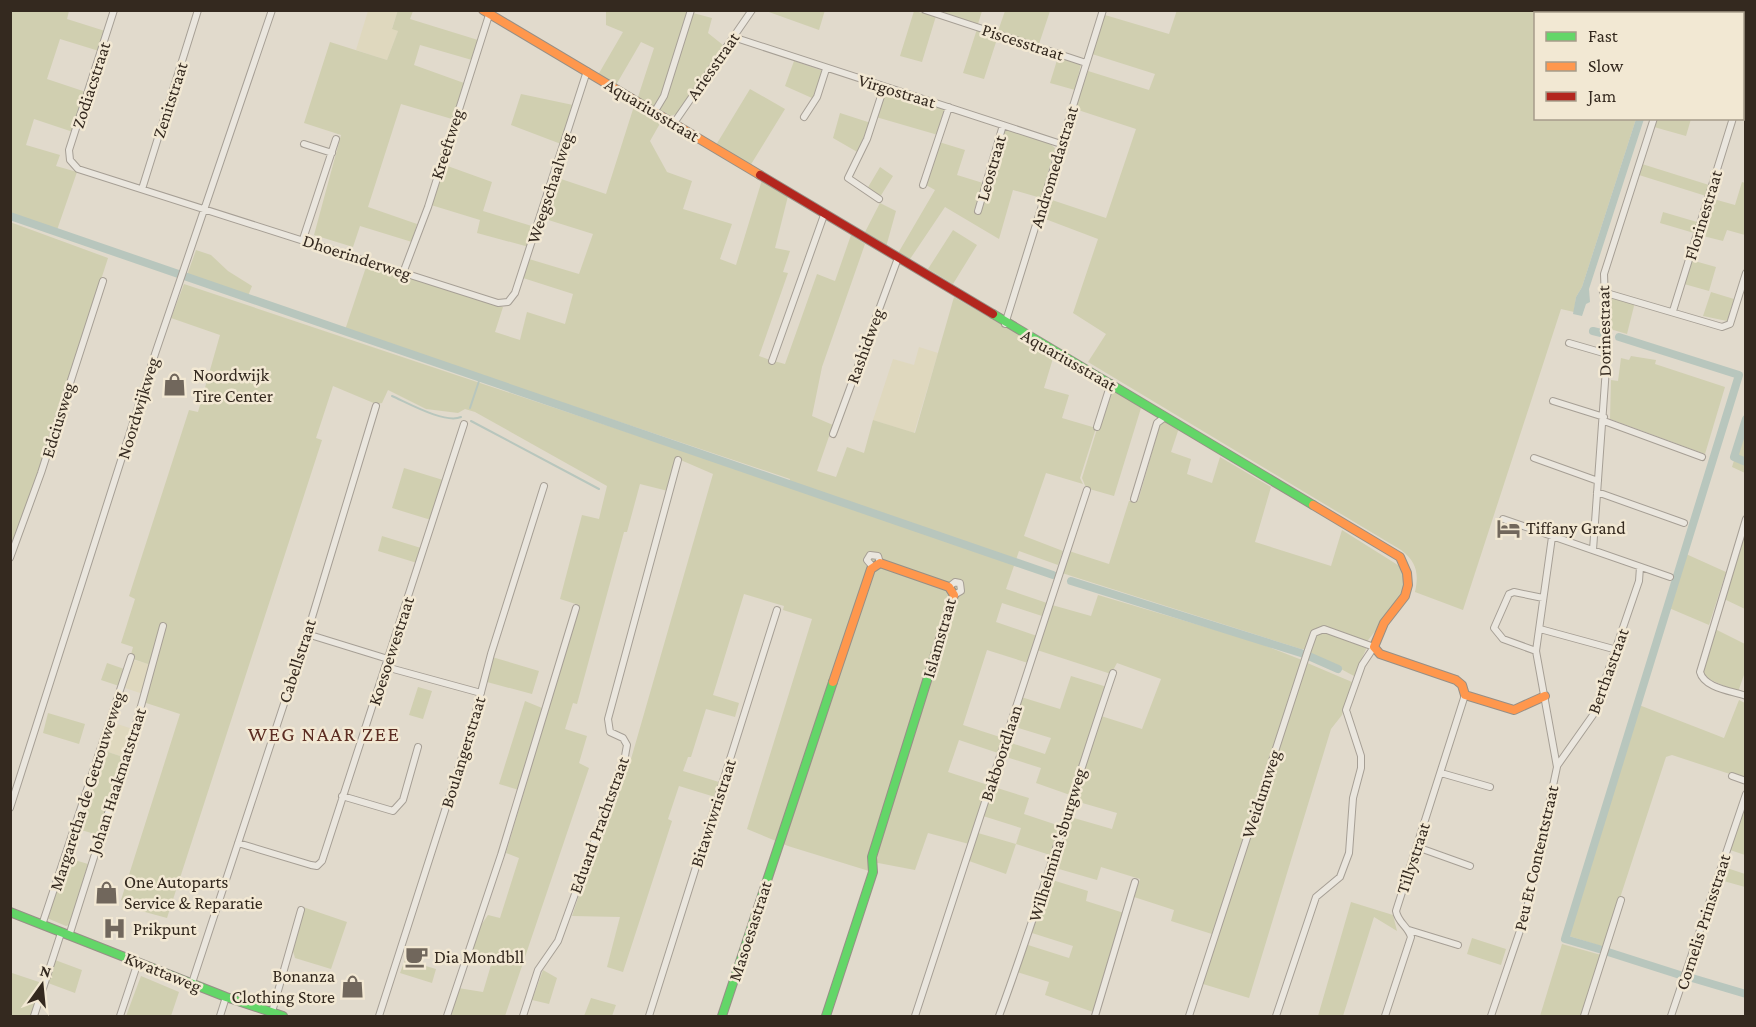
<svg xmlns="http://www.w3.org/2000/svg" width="1756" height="1027" font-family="'Crimson Pro',serif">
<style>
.farmland{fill:#dfd8be}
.green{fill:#d0cfb0}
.water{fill:#b8c6bd}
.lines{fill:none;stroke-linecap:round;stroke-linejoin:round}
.stream{stroke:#b8c6bd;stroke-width:2}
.canal{stroke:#b8c6bd;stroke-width:8}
.street-casing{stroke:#a69f95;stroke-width:8}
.fast-casing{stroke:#968f86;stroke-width:10}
.slow-casing{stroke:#968f86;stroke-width:10}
.jam-casing{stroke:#968f86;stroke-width:10}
.street{stroke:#eae6de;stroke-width:6}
.fast{stroke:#63d668;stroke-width:8}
.slow{stroke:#ff974d;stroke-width:8}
.jam{stroke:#b3261e;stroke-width:8}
.labels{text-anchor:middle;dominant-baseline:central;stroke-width:5;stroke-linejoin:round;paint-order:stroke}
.street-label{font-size:18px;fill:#34291f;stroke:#f2e8d3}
.poi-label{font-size:18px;fill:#34291f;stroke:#f2e8d3;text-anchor:start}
.quarter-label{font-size:21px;letter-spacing:1.5px;fill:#5c2d23;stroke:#f2e8d3}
</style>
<rect width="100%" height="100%" fill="#e1dacc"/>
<path class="farmland" d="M368,11H398L392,28L398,31L387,60L356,50Z
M919,347L938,353L914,433L873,420L893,359L914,365Z
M134,660L152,665L143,694L125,688Z
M114,723L133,729L123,757L105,751Z"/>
<path class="green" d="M398,10L413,11L410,19L478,40L472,60L420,45L414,65L464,83L452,119L401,104L368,207L417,224L412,242L360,226L353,247L314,235L341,135L304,123L330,42L387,60L398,31L392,29Z
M825,10L819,30L766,11V10Z
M1177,10L1671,11L1670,14H1536V118L1636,119L1582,287L1576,297L1574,312L1561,309L1463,610L1415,592C1419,574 1417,562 1401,550L1088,362L1106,334L1073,313L1098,239L1040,217L1046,198L1106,218L1136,129L1075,109L1088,71L1149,90L1155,74L1092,54L1105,15L1169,34Z
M11,11H69L67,19L105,31L99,51L60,39L47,79L86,92L73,132L34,119L26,145L60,155L56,166L77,172L57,230L11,213Z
M606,11H689L661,95L654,107L638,97L654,48L641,42L616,85L598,75L623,32L606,25Z
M914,11L936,16L922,62L900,56Z
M938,11L982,10V11L978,24Z
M1005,11H1050L1039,44L998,31Z
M693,13L712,18L708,33L723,45L678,113L671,116L659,109Z
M977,29L998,36L984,79L963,73Z
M1058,57L1081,64L1075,90L1050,83Z
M794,61L823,71L816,95L812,98L785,86Z
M750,89L785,109L750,166L716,145Z
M886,90L946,109L938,135L876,117Z
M521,94L573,105L561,144L511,125Z
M635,103L662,120L650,141L667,172L692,181L683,209L732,224L720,259L736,265L762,180L788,196L775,248L790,251L783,272L788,273L759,356L770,360V363L773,364L774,361L785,364L817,274L835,281L851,235L865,244L822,367L812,416L833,425L817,471L836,477L847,447L864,453L873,420L915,433L954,297L1054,355L1044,388L1069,395L1062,418L1096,428L1080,478L1083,484L1046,473L1024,536L1063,551L1058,565L1019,551L1006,589L1047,603L1042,616L1002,603L996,622L1037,636L1028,663L987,650L963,725L1003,738L998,753L959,740L948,772L988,785L969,844L928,833L915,870L873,862L869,871L788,846L747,829L812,619L783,610L784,606L744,594L713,695L739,703L735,717L706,709L691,757H688L683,771L719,782L715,797L679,786L668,819L672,821L623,972L607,967L620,917L572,916L595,847L631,759L713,474L676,458L668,491L640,484L627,532H624L577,704L573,703L565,729L587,736L579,763L589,768L505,1016H449L458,988L483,992L491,965L468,958L477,931L488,915L500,918L519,858L506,853L579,605L560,599L582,515L599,519L607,486L475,412L465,409L458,413L426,409L388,390L382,403L376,404L333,386L316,438L322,440L167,918L134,909L135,905L121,900L180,714L140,701L151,665L130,658L133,647L121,643L135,599L129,596L189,410L198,412L220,335L171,318L184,284L788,486L790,479L345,330L367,264L503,307L495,332L520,340L527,312L565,324L573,294L523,278L529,259L579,274L593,234L542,218L555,177L606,194Z
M840,113L871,123L859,153L833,138Z
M1656,119H1691L1686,136L1654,127Z
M1009,129L1048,142L1055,148L1041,198L1013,190L999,239L945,207L908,262L897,255L935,190L926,185L939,142L965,150L957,175L983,183L974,211L979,213L1005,130Z
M442,164L492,182L483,211L535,227L529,247L477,233L480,220L431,205Z
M1642,164L1709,185L1706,196L1639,175Z
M880,167L893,176L880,197L867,189Z
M1742,182L1745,183V235L1727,230L1723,241L1699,235L1710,198L1735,205Z
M880,203L896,211L886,247L864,234Z
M1663,212L1697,222L1694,233L1660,223Z
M10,222L108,258L29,503L10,551Z
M953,230L977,245L953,284L928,269Z
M196,250L211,255L228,271L252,286L248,296L187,275Z
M1691,260L1716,267L1709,291L1684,284Z
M1711,292L1734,299L1727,321L1703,316Z
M1613,296L1635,302L1627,334L1610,329L1608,301Z
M1631,356L1656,360L1655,364L1725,387L1705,454L1610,419L1611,380L1618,381L1621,358L1629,360Z
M1115,391L1141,408L1114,496L1086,488L1082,478L1097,429H1100L1112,392Z
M1166,420L1179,428L1171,452L1191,459L1187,474L1212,483L1220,457L1271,487L1255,542L1331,566L1342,530L1401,567C1416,591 1380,624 1365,644L1321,627L1312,631L1306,649H1301L1062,573L1069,551L1109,564L1129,501H1138L1160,425Z
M1745,425V473L1732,467Z
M404,468L443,480L431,520L392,508Z
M1745,532V609L1724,599Z
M382,536L421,548L417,563L378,551Z
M1686,554L1726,572L1709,625L1669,608Z
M1098,595L1256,642L1302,660L1215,935L1171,921L1174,910L1134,897L1140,879L1101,867L1097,880L1052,867L1067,816L1112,829L1117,813L1072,800L1101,716L1142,729L1161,679L1117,663L1111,674L1037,650L1052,605L1091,616Z
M1715,629L1745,644V672L1738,692L1711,680L1703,673Z
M1319,630L1367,647L1354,676L1309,652L1315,634Z
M492,657L539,671L532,694L487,682Z
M1305,662L1352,682L1342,715L1331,729L1249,998L1203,984Z
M107,663L130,671L125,688L101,680Z
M1071,676L1107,687L1070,795L1036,783L1041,768L1003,756L1008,742L1045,754L1051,738L1012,726L1021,697L1060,709Z
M418,687L432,691L423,719L409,715Z
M1739,700L1745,703V779L1672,755L1666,757L1604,947L1569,936L1639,705L1724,738Z
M525,701L542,708L519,790L499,784Z
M48,713L85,724L79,744L43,733Z
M105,751L123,757L98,835L78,829Z
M994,787L1029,798L1024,814L1060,826L1050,855L1016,844L1006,874L969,861L978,833L1016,844L1021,828L983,816Z
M1745,803V855L1730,850Z
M68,858L88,864L69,925L66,926L47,918Z
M1724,867L1745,874V887L1720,880Z
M1049,879L1088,891L1086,901L1124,913L1093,1012L1045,995L1049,982L1017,972L1028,945L1069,958L1073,946L1032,933Z
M1351,902L1393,915L1397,931L1374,917L1343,1016H1318Z
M303,907L347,922L331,969L295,958L292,948Z
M1472,938L1506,949L1501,965L1467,954Z
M1562,944L1601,955L1582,1016H1540Z
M55,960L82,970L75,993L48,983Z
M405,960L436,969L432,983L400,973Z
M543,970L557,978L549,1004L532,1000Z
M12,973L42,983L31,1016H11Z
M141,976L179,992L171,1016H126Z
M591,998L616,1005L612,1016H584Z"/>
<path class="water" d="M1636,119H1644L1589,289L1590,302L1586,304L1582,316L1573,314L1576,297L1582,287Z"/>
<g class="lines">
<path class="stream" d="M392,396C408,403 445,424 461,417
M470,408L480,378
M471,421L599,489"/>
<path class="canal" d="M10,216L1053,575
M1593,331L1601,333
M1746,419L1734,457L1746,462
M1071,581L1304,654L1338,669
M1599,949L1565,939L1739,375L1619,337
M1608,952L1680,975
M1692,978L1746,994"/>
<defs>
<path id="street" d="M114,10L69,150L70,160L78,169L498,303L508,302L515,293L587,71
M925,10L1086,63
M1687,14L1688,10
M733,37L1061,144
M1742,58L1746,59
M1742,87L1746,77
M655,111L664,96L691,10
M804,117L817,97L826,69
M674,123L752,10
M304,144L332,153
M923,185L949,107
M142,189L198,10
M879,199L848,178L867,139L884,87
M978,211L1003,125
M303,239L336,139
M403,273L428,207L489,15
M1603,292L1722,327L1730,324L1746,273
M1673,311L1733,118
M1005,324L1103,10
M1569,343L1607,354
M772,361L824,215
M1553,401L1604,417
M1604,421L1702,457
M1097,427L1111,383
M833,434L898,258
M1534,458L1598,481
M1597,492L1684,523
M1134,499L1157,423L1165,417
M1503,519L1670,577
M1746,519L1700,672C1704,688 1732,691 1746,696
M1593,550L1607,354L1604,274L1654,118
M10,558L41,473L103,281
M872,566L867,560L870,555L878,556L880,563
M949,587L955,582L960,583L961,591L954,595
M1540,629L1617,650
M307,634L388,659
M1536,651L1503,639L1494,628L1509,594L1514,592L1543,598
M386,667L481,693
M1557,766L1593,715L1639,581L1640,567
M1441,773L1490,787
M1732,776L1746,781
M342,796L393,811L403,800L418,747
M10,808L155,354L272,10
M238,843L311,865L317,866L322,861L464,424
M1417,847L1470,866
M42,925L131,657
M1409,930L1458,945
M69,936L135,728L163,626
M192,983L307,634L376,406
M272,1012L301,910
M34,1016L61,933
M120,1016L138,962
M220,1016L226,997
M379,1016L473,723L491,654L544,486
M447,1016L501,855L576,608
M523,1016L538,970L558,941L625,756L627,745L623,738L610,732L608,719L678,460
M649,1016L777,610
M915,1016L1087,490
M999,1016C1041,903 1074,787 1113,673
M1095,1016L1135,882
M1189,1016L1308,650L1314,633L1324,629L1374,647L1362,665L1346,710L1361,756V768L1353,798L1349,853L1340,877L1316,897L1276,1016
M1385,1016L1411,937C1408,926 1398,923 1396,911L1465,695
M1491,1016L1526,913L1557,767L1536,651L1552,537
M1584,1016L1621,900
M1671,1016L1746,794"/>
<path id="fast" d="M993,314L1313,505
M10,912L226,997L283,1016
M722,1016L833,682
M826,1016L873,872L872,857L938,645"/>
<path id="slow" d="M483,10L760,175
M1313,505L1400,557L1407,573L1408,585L1405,596L1384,623L1374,647L1380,654L1456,680L1462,685L1465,695L1514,710L1545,696
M833,682L871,569L880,563L949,587L954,595L938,645"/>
<path id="jam" d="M760,175L993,314"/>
</defs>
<use href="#street" class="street-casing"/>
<use href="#fast" class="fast-casing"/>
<use href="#slow" class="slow-casing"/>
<use href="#jam" class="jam-casing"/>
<use href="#street" class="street"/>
<use href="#fast" class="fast"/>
<use href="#slow" class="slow"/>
<use href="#jam" class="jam"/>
</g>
<defs>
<symbol id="shop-bare" viewBox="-9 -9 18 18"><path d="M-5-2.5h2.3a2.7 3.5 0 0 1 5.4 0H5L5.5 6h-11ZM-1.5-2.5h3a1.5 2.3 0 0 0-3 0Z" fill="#71675c" stroke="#f2e8d3" stroke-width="2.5" paint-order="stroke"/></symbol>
<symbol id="hotel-bare" viewBox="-9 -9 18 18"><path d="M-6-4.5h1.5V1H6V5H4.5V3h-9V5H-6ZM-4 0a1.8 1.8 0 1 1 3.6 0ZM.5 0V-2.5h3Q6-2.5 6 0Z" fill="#71675c" stroke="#f2e8d3" stroke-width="2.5" paint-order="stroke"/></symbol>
<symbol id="hospital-bare" viewBox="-9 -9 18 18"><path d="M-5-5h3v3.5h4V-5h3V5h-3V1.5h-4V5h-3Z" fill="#71675c" stroke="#f2e8d3" stroke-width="2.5" paint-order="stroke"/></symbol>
<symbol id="cafe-bare" viewBox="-9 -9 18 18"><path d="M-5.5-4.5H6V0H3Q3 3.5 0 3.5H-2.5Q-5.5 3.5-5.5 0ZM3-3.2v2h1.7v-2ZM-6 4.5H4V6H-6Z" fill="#71675c" stroke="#f2e8d3" stroke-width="2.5" paint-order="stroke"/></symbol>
</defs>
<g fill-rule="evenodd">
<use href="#shop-bare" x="158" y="368" width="33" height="33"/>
<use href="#hotel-bare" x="1492" y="512" width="33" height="33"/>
<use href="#shop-bare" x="90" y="876" width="33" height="33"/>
<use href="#hospital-bare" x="98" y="912" width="33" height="33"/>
<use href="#cafe-bare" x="400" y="940" width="33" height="33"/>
<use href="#shop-bare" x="336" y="970" width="33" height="33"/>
</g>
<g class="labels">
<g class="street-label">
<text transform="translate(1023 42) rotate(18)">Piscesstraat</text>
<text transform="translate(713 66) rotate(-55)">Ariesstraat</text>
<text transform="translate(91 85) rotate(-72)">Zodiacstraat</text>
<text transform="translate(897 91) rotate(17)">Virgostraat</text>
<text transform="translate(170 100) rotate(-72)">Zenitstraat</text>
<text transform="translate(652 110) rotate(31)">Aquariusstraat</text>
<text transform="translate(447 144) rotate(-72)">Kreeftweg</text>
<text transform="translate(1054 167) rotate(-73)">Andromedastraat</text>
<text transform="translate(991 168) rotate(-74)">Leostraat</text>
<text transform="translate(550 188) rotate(-72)">Weegschaalweg</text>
<text transform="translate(1703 215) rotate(-73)">Florinestraat</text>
<text transform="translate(357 257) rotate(18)">Dhoerinderweg</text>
<text transform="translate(1604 331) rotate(-91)">Dorinestraat</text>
<text transform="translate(865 346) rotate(-70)">Rashidweg</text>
<text transform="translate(1069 360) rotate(30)">Aquariusstraat</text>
<text transform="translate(138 408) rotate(-73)">Noordwijkweg</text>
<text transform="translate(58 420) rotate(-73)">Edciusweg</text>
<text transform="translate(939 638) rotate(-74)">Islamstraat</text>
<text transform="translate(391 651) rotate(-72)">Koesoewestraat</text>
<text transform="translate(297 661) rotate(-72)">Cabellstraat</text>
<text transform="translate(1608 671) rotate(-70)">Berthastraat</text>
<text transform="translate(463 752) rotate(-73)">Boulangerstraat</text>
<text transform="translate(1001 753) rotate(-72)">Bakboordlaan</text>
<text transform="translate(117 781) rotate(-72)">Johan Haakmatstraat</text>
<text transform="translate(87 791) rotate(-72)">Margaretha de Getrouweweg</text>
<text transform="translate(1261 794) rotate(-72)">Weidumweg</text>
<text transform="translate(713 813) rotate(-72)">Bitawiwristraat</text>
<text transform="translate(599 825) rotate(-70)">Eduard Prachtstraat</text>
<text transform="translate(1057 845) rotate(-73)">Wilhelmina'sburgweg</text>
<text transform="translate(1413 858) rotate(-72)">Tillystraat</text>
<text transform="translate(1536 858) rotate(-77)">Peu Et Contentstraat</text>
<text transform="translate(1703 922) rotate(-72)">Cornelis Prinsstraat</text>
<text transform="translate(750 931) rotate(-72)">Masoesastraat</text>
<text transform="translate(163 972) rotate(22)">Kwattaweg</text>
</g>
<g class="poi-label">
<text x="193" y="375">Noordwijk<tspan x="193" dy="21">Tire Center</tspan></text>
<text x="1526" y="528">Tiffany Grand</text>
<text x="124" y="882">One Autoparts<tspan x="124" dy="21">Service &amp; Reparatie</tspan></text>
<text x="133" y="929">Prikpunt</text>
<text x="434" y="957">Dia Mondbll</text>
<text x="335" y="976" text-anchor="end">Bonanza<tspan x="335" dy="21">Clothing Store</tspan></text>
</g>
<g class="quarter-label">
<text x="324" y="734">WEG NAAR ZEE</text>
</g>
</g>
<rect width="1756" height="1027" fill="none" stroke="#34291f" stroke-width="24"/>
<rect x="1534" y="12" width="210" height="108" fill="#f2e8d3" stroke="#a69c8b" stroke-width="1.5"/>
<rect x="1546" y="32" width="30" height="9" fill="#63d668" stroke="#a69c8b" stroke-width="1.5"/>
<text x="1588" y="42" font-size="18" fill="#34291f">Fast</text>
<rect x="1546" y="62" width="30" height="9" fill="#ff974d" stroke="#a69c8b" stroke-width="1.5"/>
<text x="1588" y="72" font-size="18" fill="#34291f">Slow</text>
<rect x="1546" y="92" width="30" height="9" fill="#b3261e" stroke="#a69c8b" stroke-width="1.5"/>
<text x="1588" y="102" font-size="18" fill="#34291f">Jam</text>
<g transform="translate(42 985) rotate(15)" stroke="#f2e8d3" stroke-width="4.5" paint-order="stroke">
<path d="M0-4.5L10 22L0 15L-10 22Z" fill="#34291f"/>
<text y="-9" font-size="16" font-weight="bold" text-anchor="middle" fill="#34291f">N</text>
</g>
</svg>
